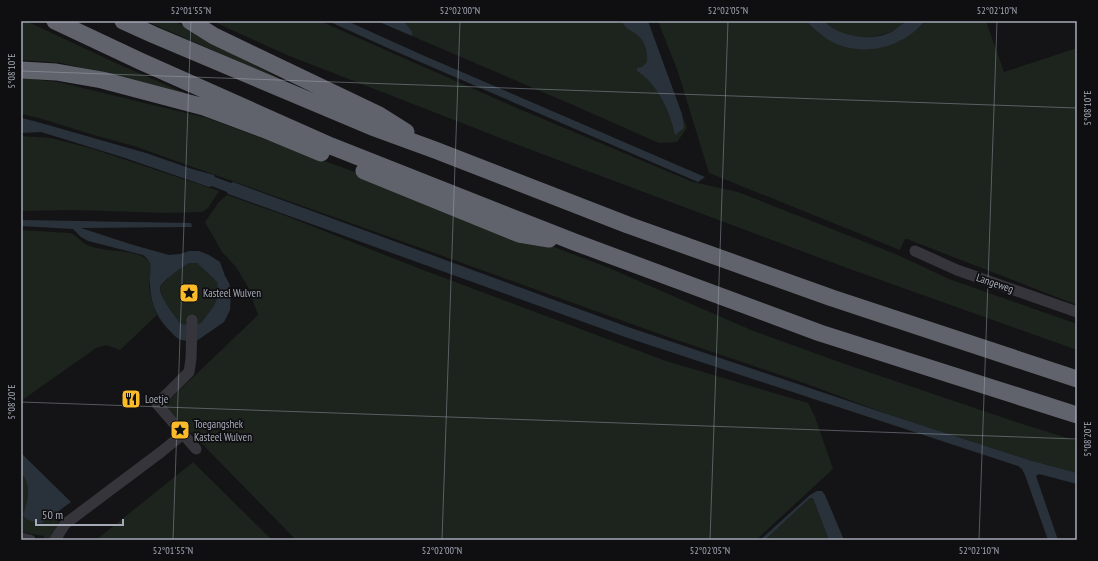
<svg xmlns="http://www.w3.org/2000/svg" width="1098" height="561" font-family="'PT Sans Narrow',sans-serif">
<style>
.green{fill:#1c241d}
.water{fill:#29323a;fill-rule:evenodd}
.lines{fill:none;stroke-linecap:round;stroke-linejoin:round}
.minor{stroke:#35353b;stroke-width:11}
.highway{stroke:#60636c;stroke-width:17}
.ticks{fill:none;stroke:#a5aab7;stroke-width:1;stroke-opacity:0.45}
.labels{text-anchor:middle;dominant-baseline:central;stroke-width:3.5;stroke-linejoin:round;paint-order:stroke}
.street-label{font-size:11px;fill:#a5aab7;stroke:#0f0f11}
.poi-label{font-size:11px;fill:#a5aab7;stroke:#0f0f11;text-anchor:start}
.neatline{fill:none;stroke:#a5aab7;stroke-width:1.5}
.ticks-label{font-size:10px;text-anchor:middle;fill:#a5aab7}
</style>
<rect width="100%" height="100%" fill="#141416"/>
<path class="green" d="M21,21H26L118,64L187,94L61,63L21,60Z
M146,21H175L208,41L279,78L278,79Z
M212,21H320L512,106L693,182L738,192L898,255L949,279L1077,324V350L847,268L534,151L287,55Z
M384,21H647L687,128L677,142L659,143L573,105L412,36V33Z
M658,21H806C815,33 829,39 842,46L919,28L925,21H986L1004,72L1077,48V305L907,239H905L900,250L709,173L678,72Z
M824,21H908C885,41 845,44 824,21Z
M21,78L58,82L207,118L407,191L609,268L751,330L842,363L1016,422L1077,441V473L1029,460L887,414L807,384L668,337L415,246L134,146L97,136L39,118L21,114Z
M21,136L51,138L93,149L219,191L208,208L202,212L167,213L74,210L21,211Z
M227,195L281,214L418,268L666,361L808,403L815,417L833,469L756,540H296L164,405L258,315L248,287L236,267L222,252L205,222L219,202Z
M21,230L70,233C77,235 81,242 87,245C92,247 97,248 102,249C115,252 144,250 150,264C153,270 149,279 149,286C150,296 153,305 157,315L120,350L106,345L96,348L21,401Z
M189,263H197L217,282L219,295L213,307L201,323L191,325L181,324L164,301L160,288C166,277 179,270 189,263Z
M193,462L272,540H96L192,463Z
M21,474C33,485 27,502 23,515L41,524L54,515L59,522L51,538L48,539L44,538V536L21,532Z
M810,498H813L814,501L829,540H765Z"/>
<path class="water" d="M328,21H347L420,54L705,177L698,182L390,49Z
M377,21H404L412,32V36Z
M622,21H648L682,114L684,128L675,135C671,113 657,83 637,71V68L642,67L647,62C648,52 645,40 636,34C630,30 625,28 622,21Z
M806,21H824C839,37 871,42 891,32C897,29 903,22 909,21C914,20 920,21 925,21C901,49 860,59 827,39C820,34 812,28 806,21Z
M21,118L34,121L146,153L192,169L214,175L215,177L231,183L233,182L628,327L887,414L1029,460L1077,473V484L1039,474L1036,476L1058,540H1048L1025,475L1022,469L1018,466L625,337L228,194L227,192L212,186L209,187L122,157L41,132L21,133Z
M21,220L191,223L192,227L81,228L130,244L169,255L180,254L189,251H199L209,255L220,262L225,276L229,283L231,293L230,310L224,322L195,342C190,341 184,341 179,339C177,338 174,335 172,333C158,320 151,305 150,286C148,272 156,265 143,255L88,241L81,237L73,229L21,226ZM189,263H197L217,282L219,295L213,307L201,323L191,325L181,324C175,316 160,298 160,288C161,281 183,267 189,263Z
M21,453L71,502L41,524L26,519L23,515C27,502 33,485 21,474Z
M817,491H822L825,495L844,540H829L814,501L813,498H810L765,540H760L810,495Z"/>
<g class="lines">
<path class="minor" d="M915,251L957,270L1077,312
M183,434L157,404L189,372L191,359L192,320
M21,538L30,540
M55,540L65,524L161,452L183,434L196,449"/>
<path class="highway" d="M55,21L140,61L331,146L577,243L820,333L1077,415
M123,21L154,35L372,127L435,150L628,225L832,298L1077,379
M190,21L214,36L379,115L406,132
M21,70L56,72L102,80L204,107L263,129L321,153
M364,171L519,234L549,239"/>
</g>
<path class="ticks" d="M21,71L1077,108M21,402L1077,439M173,540L191,21M442,540L460,21M710,540L728,21M979,540L997,21"/>
<defs>
<symbol id="sight-square" viewBox="-11 -11 22 22"><rect x="-9" y="-9" width="18" height="18" rx="4" fill="#fbba27" stroke="#0f0f11"/><path d="M0-6L1.8-2.2L6-1.7L2.9 1.2L3.7 5.4L0 3.3L-3.7 5.4L-2.9 1.2L-6-1.7L-1.8-2.2Z" fill="#111"/></symbol>
<symbol id="restaurant-square" viewBox="-11 -11 22 22"><rect x="-9" y="-9" width="18" height="18" rx="4" fill="#fbba27" stroke="#0f0f11"/><path d="M-5-6h1v4h1v-4h1v4h1v-4h1v5L-1.5 .5V6h-2V.5L-5-1ZM5-6V6H3V1.5H1.5Q1.5-4 5-6Z" fill="#111"/></symbol>
</defs>
<g fill-rule="evenodd">
<use href="#sight-square" x="178" y="282" width="22" height="22"/>
<use href="#restaurant-square" x="120" y="388" width="22" height="22"/>
<use href="#sight-square" x="169" y="419" width="22" height="22"/>
</g>
<g class="labels">
<g class="street-label">
<text transform="translate(995 283) rotate(19)">Langeweg</text>
</g>
<g class="poi-label">
<text x="203" y="293">Kasteel Wulven</text>
<text x="145" y="399">Loetje</text>
<text x="194" y="424">Toegangshek<tspan x="194" dy="13">Kasteel Wulven</tspan></text>
</g>
</g>
<rect width="1098" height="561" fill="none" stroke="#0f0f11" stroke-width="44"/>
<path d="M36 519v6h87v-6" fill="none" stroke="#a5aab7" stroke-width="2"/>
<text x="42" y="519" font-size="12" fill="#a5aab7" stroke="#0f0f11" stroke-width="3" paint-order="stroke">50 m</text>
<rect x="22" y="22" width="1054" height="517" class="neatline"/>
<g class="ticks-label">
<text x="191" y="14">52°01'55"N</text>
<text x="460" y="14">52°02'00"N</text>
<text x="728" y="14">52°02'05"N</text>
<text x="997" y="14">52°02'10"N</text>
<text transform="translate(11 71) rotate(-90)" y="4">5°08'10"E</text>
<text transform="translate(1087 108) rotate(-90)" y="4">5°08'10"E</text>
<text transform="translate(11 402) rotate(-90)" y="4">5°08'20"E</text>
<text transform="translate(1087 439) rotate(-90)" y="4">5°08'20"E</text>
<text x="173" y="554">52°01'55"N</text>
<text x="442" y="554">52°02'00"N</text>
<text x="710" y="554">52°02'05"N</text>
<text x="979" y="554">52°02'10"N</text>
</g>
</svg>
